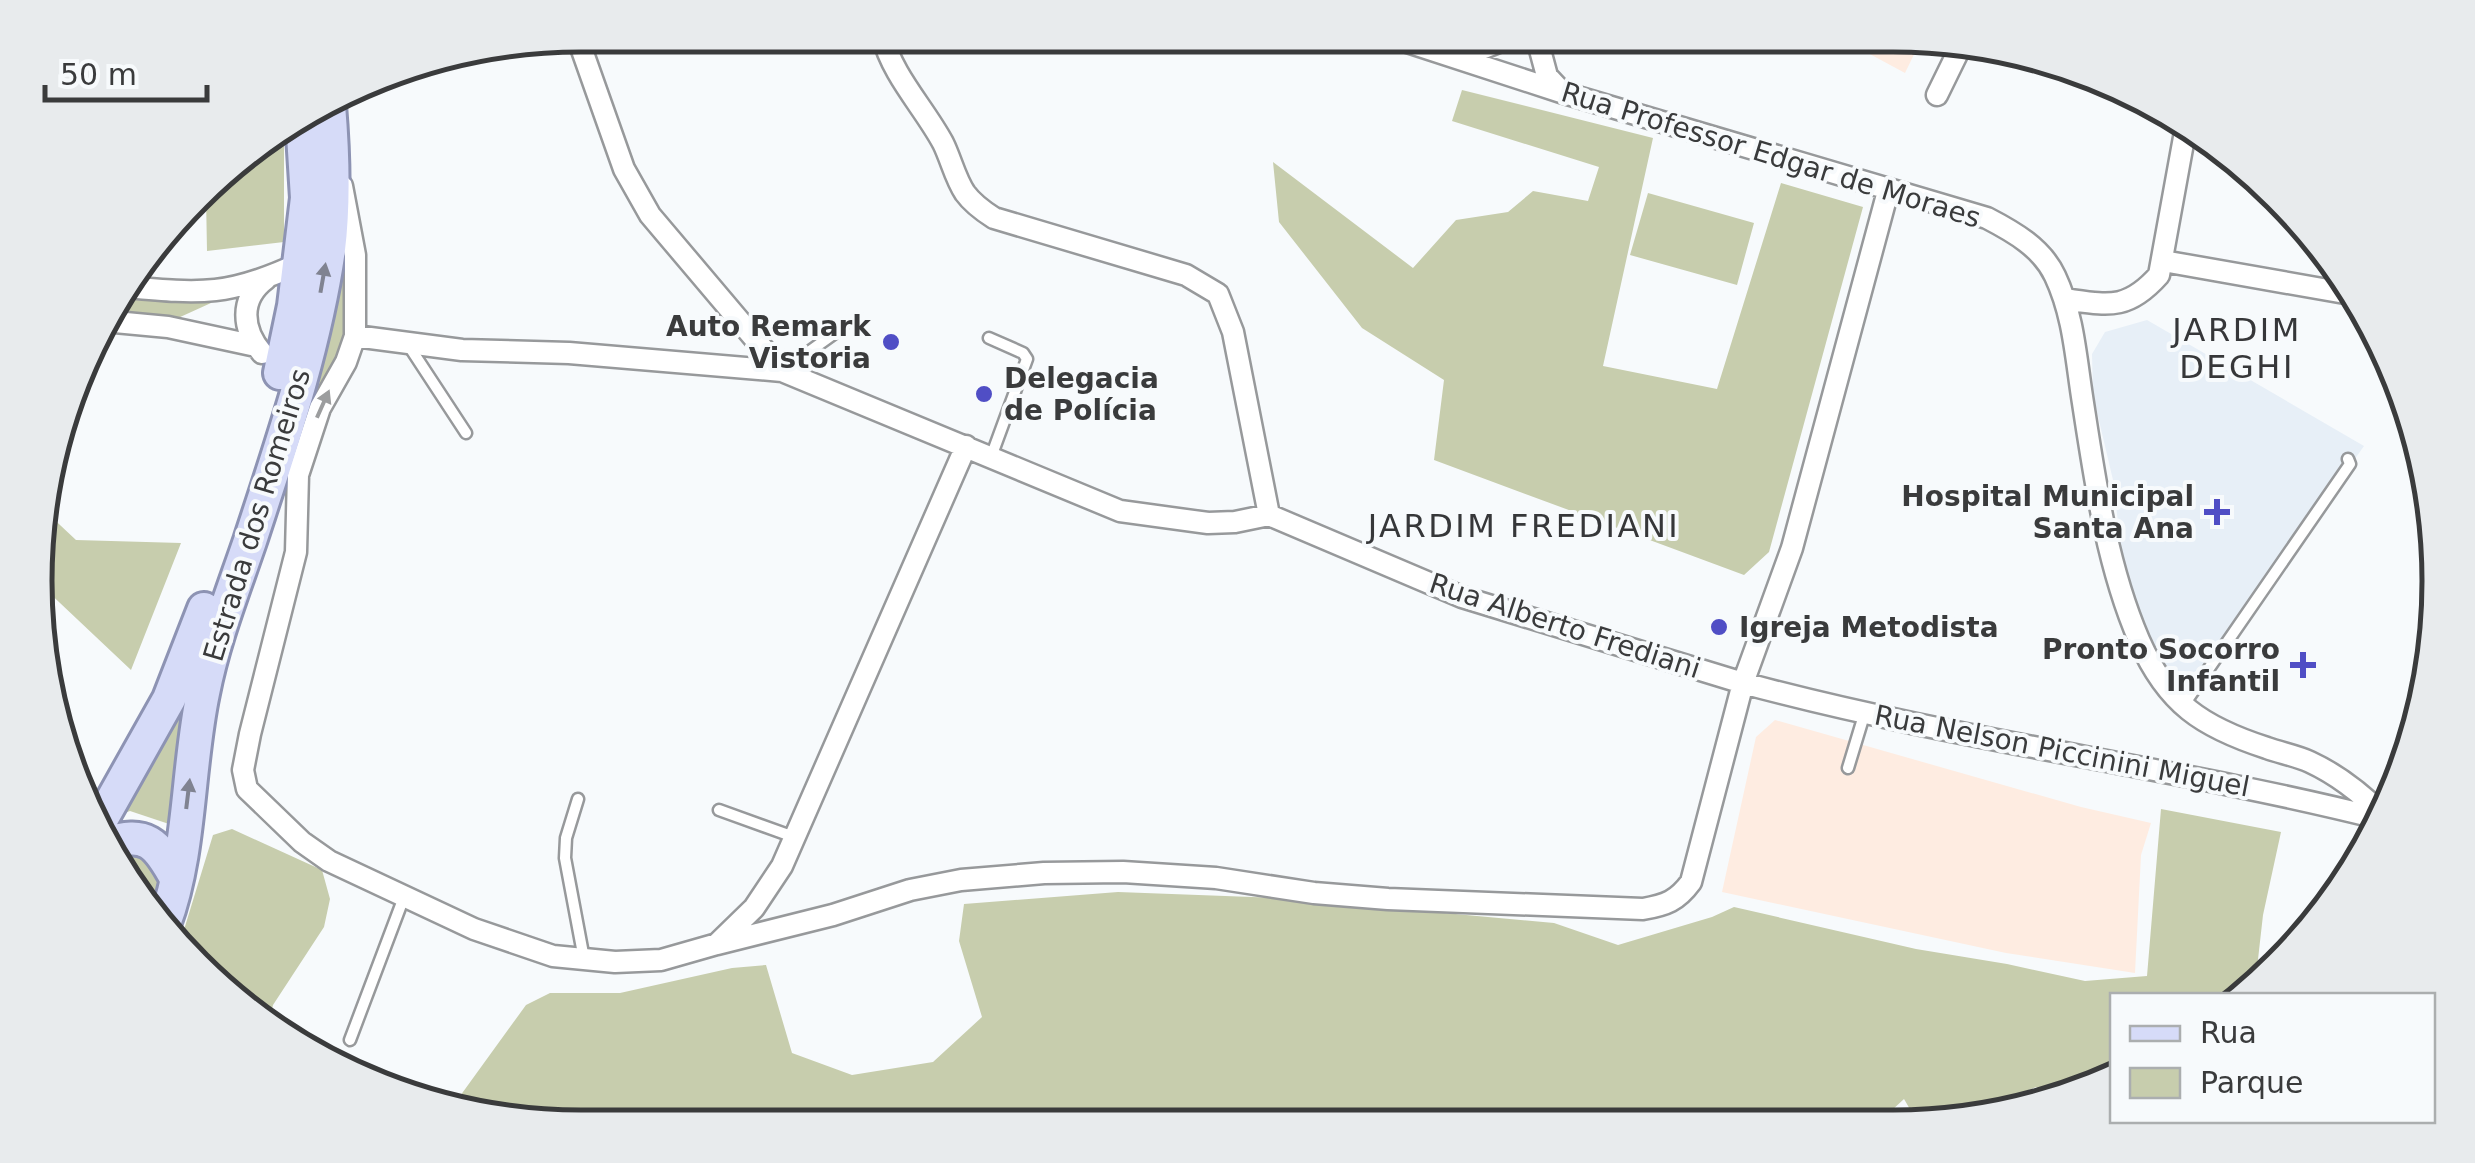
<svg xmlns="http://www.w3.org/2000/svg" width="2475" height="1163" font-family="'DejaVu Sans',sans-serif">
<style>
.built{fill:#e7eff7}
.education{fill:#feece1}
.green{fill:#c7cdad}
.lines{fill:none;stroke-linecap:round;stroke-linejoin:round}
.service-casing{stroke:#97999b;stroke-width:15}
.minor-casing{stroke:#97999b;stroke-width:25}
.primary-casing{stroke:#8d93b3;stroke-width:38}
.service{stroke:#fff;stroke-width:10}
.minor{stroke:#fff;stroke-width:20}
.primary{stroke:#d6dbf8;stroke-width:32}
.oneway{fill:#808391}
.oneway2{fill:#9c9d9e}
.poi-dot{fill:#504ec5;stroke:#f7fafc;stroke-width:4}
.labels{text-anchor:middle;dominant-baseline:central;stroke-width:8;stroke-linejoin:round;paint-order:stroke}
.street-label{font-size:28px;fill:#3a3b3c;stroke:#f7fafc}
.poi-label{font-size:28px;font-weight:bold;fill:#3a3b3c;stroke:#f7fafc;text-anchor:end}
.quarter-label{font-size:32px;letter-spacing:2.5px;fill:#363739;stroke:#f7fafc}
.rim{fill:none;stroke:#3a3b3c;stroke-width:5}
</style>
<rect width="100%" height="100%" fill="#f7fafc"/>
<path class="built" d="M2147,320L2364,446L2181,705L2125,582L2113,480L2093,395L2092,354L2105,332Z"/>
<path class="education" d="M1875,35L1921,40L1905,73L1866,52Z
M1775,720L2081,807L2151,823L2141,855L2135,973L2006,953L1722,892L1756,737Z"/>
<path class="green" d="M1462,90L1653,138L1603,366L1717,389L1781,183L1863,207L1769,552L1744,575L1434,460L1444,380L1362,328L1279,222L1273,162L1413,268L1456,220L1508,212L1533,191L1588,201L1599,167L1452,121Z
M284,129V242L207,251L206,196L248,148Z
M1648,193L1754,223L1737,285L1630,255Z
M341,224L352,262L343,346L306,424Z
M124,291L200,300L211,303L178,318L107,311Z
M44,510L76,540L181,543L131,670L42,586Z
M183,713L175,826L130,811L122,814L134,788Z
M2161,809L2281,832L2263,915L2255,986L2246,995L2112,996V1081L2106,1085L2091,1083V1090L2058,1099L2036,1087L2009,1098L2011,1111L1988,1117L1984,1109L1950,1123H1918L1904,1099L1877,1124L1206,1126L1202,1123L1196,1126H1047L1038,1120L1018,1117L1017,1126L581,1128L455,1103L526,1005L550,993H620L732,968L766,965L792,1053L852,1075L933,1062L982,1017L959,941L964,904L1118,892L1281,898L1554,923L1618,945L1712,917L1734,907L1916,949L2007,964L2085,981L2147,976Z
M232,829L322,870L330,899L324,927L273,1005L270,1018L195,968L179,946L213,835Z
M131,842L165,881L158,916L111,851Z"/>
<g class="lines">
<defs>
<path id="service" d="M989,338L1023,353L1027,359L991,457
M407,343L466,433
M782,371L842,328
M2183,706L2350,464L2348,459
M1848,768L1865,712
M578,799L566,838L565,858L584,959
M719,810L794,837
M350,1040L404,897"/>
<path id="minor" d="M882,35C893,77 923,106 943,143C951,159 955,178 965,193C973,204 983,211 994,218L1186,275L1218,294L1233,332L1269,515L1462,597L1743,683L1792,548L1888,191
M1386,35L1564,93L1987,218C2014,232 2042,248 2055,276C2074,316 2076,360 2083,403C2095,481 2107,566 2139,640C2167,704 2202,727 2267,748C2281,753 2297,756 2310,762C2338,775 2363,795 2384,816
M1536,35L1547,76L1562,92
M577,36L624,169L650,215L782,371
M1456,50H1479L1516,35
M1937,95L1960,48
M342,186L355,255V336L346,362L320,408L298,475L296,552L250,734L243,770L247,789L302,842L329,861L474,929L553,956L615,962L661,960L717,944L754,908L782,866L966,446
M2163,261L2345,293
M127,287C202,294 230,296 300,263
M2064,299C2108,305 2127,311 2159,275L2185,132
M104,321L168,327L256,346
M355,336L462,350L569,353L782,371L1120,511L1208,523L1235,522L1269,515
M262,353C242,329 239,299 266,279
M717,944L833,915L910,890L961,880L1044,873L1123,872L1216,878L1314,893L1388,899L1643,909C1666,905 1677,901 1691,882L1743,683C1953,740 2171,766 2382,819"/>
<path id="primary" d="M280,373L294,306L307,198L302,119
M96,829L169,699L204,609
M106,844C146,830 157,843 176,878
M164,924C191,852 187,768 203,693C213,641 233,591 250,541C281,446 315,348 329,249C335,201 333,153 329,105"/>
</defs>
<use href="#service" class="service-casing"/>
<use href="#minor" class="minor-casing"/>
<use href="#primary" class="primary-casing"/>
<use href="#service" class="service"/>
<use href="#minor" class="minor"/>
<use href="#primary" class="primary"/>
</g>
<defs><path id="oneway-solid" d="M-6-.8H1V-3.2L6.5 0L1 3.2V.8H-6Z" transform="scale(2.5)"/></defs>
<g class="oneway">
<use href="#oneway-solid" transform="translate(323 278) rotate(-80)"/>
<use href="#oneway-solid" transform="translate(188 794) rotate(-83)"/>
</g>
<use class="oneway2" href="#oneway-solid" transform="translate(323 404) rotate(-66)"/>
<g class="poi-dot">
<circle cx="891" cy="342" r="10"/>
<circle cx="984" cy="394" r="10"/>
<path d="M2212 497h10v10h10v10h-10v10h-10v-10h-10v-10h10z"/>
<circle cx="1719" cy="627" r="10"/>
<path d="M2298 650h10v10h10v10h-10v10h-10v-10h-10v-10h10z"/>
</g>
<g class="labels">
<g class="street-label">
<text transform="translate(1771 155) rotate(17)">Rua Professor Edgar de Moraes</text>
<text transform="translate(257 515) rotate(-73)">Estrada dos Romeiros</text>
<text transform="translate(1565 626) rotate(18)">Rua Alberto Frediani</text>
<text transform="translate(2062 751) rotate(11)">Rua Nelson Piccinini Miguel</text>
</g>
<g class="poi-label">
<text x="871" y="326">Auto Remark<tspan x="871" dy="32">Vistoria</tspan></text>
<text x="1004" y="378" text-anchor="start">Delegacia<tspan x="1004" dy="32">de Polícia</tspan></text>
<text x="2194" y="496">Hospital Municipal<tspan x="2194" dy="32">Santa Ana</tspan></text>
<text x="1739" y="627" text-anchor="start">Igreja Metodista</text>
<text x="2280" y="649">Pronto Socorro<tspan x="2280" dy="32">Infantil</tspan></text>
</g>
<g class="quarter-label">
<text x="2237" y="330">JARDIM<tspan x="2237" dy="37">DEGHI</tspan></text>
<text x="1524" y="526">JARDIM FREDIANI</text>
</g>
</g>
<path d="M0 0H2475V1163H0ZM581 52H1893A529 529 0 0 1 2422 581V581A529 529 0 0 1 1893 1110H581A529 529 0 0 1 52 581V581A529 529 0 0 1 581 52Z" fill="#e8ebed" fill-rule="evenodd"/>
<path class="rim" d="M581 52H1893A529 529 0 0 1 2422 581V581A529 529 0 0 1 1893 1110H581A529 529 0 0 1 52 581V581A529 529 0 0 1 581 52Z"/>
<rect x="2110" y="993" width="325" height="130" fill="#f7fafc" stroke="#abaeaf" stroke-width="2.5"/>
<rect x="2130" y="1026" width="50" height="15" fill="#d6dbf8" stroke="#abaeaf" stroke-width="2.5"/>
<text x="2200" y="1043" font-size="30" fill="#3a3b3c">Rua</text>
<rect x="2130" y="1068" width="50" height="30" fill="#c7cdad" stroke="#abaeaf" stroke-width="2.5"/>
<text x="2200" y="1093" font-size="30" fill="#3a3b3c">Parque</text>
<path d="M45 85v15h162v-15" fill="none" stroke="#3a3b3c" stroke-width="5"/>
<text x="60" y="85" font-size="30" fill="#3a3b3c" stroke="#f7fafc" stroke-width="8" paint-order="stroke">50 m</text>
</svg>
